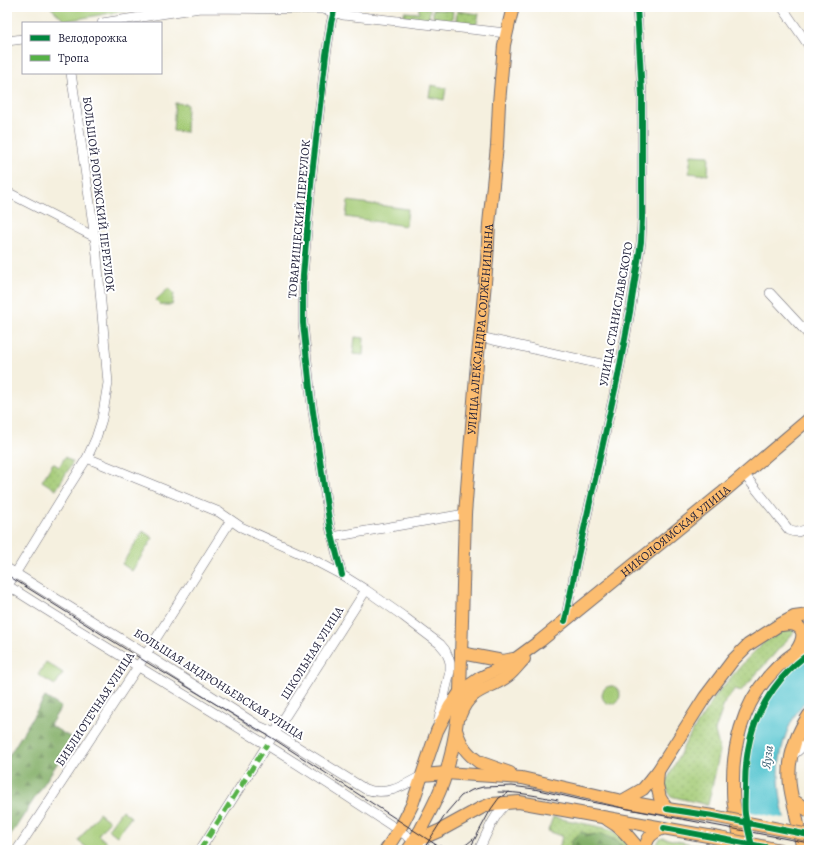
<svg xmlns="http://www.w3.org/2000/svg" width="816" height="857" font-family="Alegreya,serif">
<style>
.grass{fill:url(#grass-dots);stroke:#637658}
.forest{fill:url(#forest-firs);stroke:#526851}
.green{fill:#a4cb76;stroke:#637658}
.water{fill:#5bc7d2;stroke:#3e7486}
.pier{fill:#f5f0df}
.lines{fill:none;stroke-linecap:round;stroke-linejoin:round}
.minor-casing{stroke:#6c6a74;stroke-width:10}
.major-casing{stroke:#6c6a74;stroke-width:14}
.minor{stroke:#fff;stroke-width:9}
.major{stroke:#fcbd6f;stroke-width:12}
.tram{stroke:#22223b;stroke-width:1}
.major-bridge-casing{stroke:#6c6a74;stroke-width:14;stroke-linecap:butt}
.major-bridge{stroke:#fcbd6f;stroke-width:12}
.quiet{stroke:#55b146;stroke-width:5;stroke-dasharray:10 5;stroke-linecap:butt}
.cycleway-casing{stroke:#fff;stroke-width:8}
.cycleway{stroke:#00873e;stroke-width:6}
.labels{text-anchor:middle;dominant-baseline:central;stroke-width:4;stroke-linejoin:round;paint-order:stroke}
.street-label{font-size:12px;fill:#22223b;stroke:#fff}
.water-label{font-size:13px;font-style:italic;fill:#365c70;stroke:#fff}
</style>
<defs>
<pattern id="grass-dots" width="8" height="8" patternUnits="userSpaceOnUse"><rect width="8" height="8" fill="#a4cb76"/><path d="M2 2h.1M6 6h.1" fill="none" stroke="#8dae67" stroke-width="1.8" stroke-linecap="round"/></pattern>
<pattern id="forest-firs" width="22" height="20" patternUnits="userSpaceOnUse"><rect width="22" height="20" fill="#83af67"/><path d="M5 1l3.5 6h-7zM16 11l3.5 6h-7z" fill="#6b8e56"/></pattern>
</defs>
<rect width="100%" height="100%" fill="#fff"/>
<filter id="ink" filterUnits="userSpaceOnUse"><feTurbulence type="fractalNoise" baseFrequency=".025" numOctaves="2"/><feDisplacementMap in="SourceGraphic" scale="8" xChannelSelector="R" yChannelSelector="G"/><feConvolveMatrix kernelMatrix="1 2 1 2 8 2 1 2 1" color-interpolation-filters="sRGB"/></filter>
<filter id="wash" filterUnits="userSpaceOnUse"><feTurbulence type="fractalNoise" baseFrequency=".012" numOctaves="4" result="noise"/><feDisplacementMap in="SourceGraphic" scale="16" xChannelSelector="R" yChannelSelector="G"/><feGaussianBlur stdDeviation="0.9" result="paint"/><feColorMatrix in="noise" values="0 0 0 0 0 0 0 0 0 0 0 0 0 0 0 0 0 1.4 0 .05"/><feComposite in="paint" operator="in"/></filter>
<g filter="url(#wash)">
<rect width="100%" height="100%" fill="#f5f0df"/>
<path class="grass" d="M419,7L430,8L429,19H427L405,17L404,16V12L419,13Z
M433,9L453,11L452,20L450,22L434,20L433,17Z
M457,11L479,14L477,23L475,25L457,22L456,20Z
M65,457L73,462L56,490L42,481L53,463L59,467Z
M789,628L795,631L741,691L735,689L725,701L715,731L720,751L708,805L670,796L665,784L687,740L718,692L747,659L764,642Z
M553,817L610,829C620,834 625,841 630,850H559L562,836L548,831Z"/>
<path class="forest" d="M45,697L61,707L50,725L73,739L7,841V759Z
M581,832L590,835L602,834L619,842L625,850H570L572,841Z"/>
<path class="green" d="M50,7H146L65,21Z
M431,85L446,88L444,100L429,97Z
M175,103L187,104L186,132L173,131Z
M691,155L709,156L708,175L689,173Z
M348,201L408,209L406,226L346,217Z
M169,288L174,294L172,305H161L156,300Z
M355,337L364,338L363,355L353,354Z
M143,531L153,538L132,571L122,564Z
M46,662L63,673L55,685L38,675Z
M602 695a9 9 0 1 1 18 0a9 9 0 1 1-18 0Z
M122,810L131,817L117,836L108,829Z
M99,813L109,821L98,835L111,846L108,850H90L78,841Z
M663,838L720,850H659C656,845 657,839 663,838Z"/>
<path class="water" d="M809,656V697C789,718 779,746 779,776C779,791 782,807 785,822L747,816C750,762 744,725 782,681C790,671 799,662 809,656Z"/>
<path class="pier" d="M746,811L787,819L793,850H754L745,816Z"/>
</g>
<g filter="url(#ink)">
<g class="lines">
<defs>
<path id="minor" d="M335,7L331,23L326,55L312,174L303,276V323L311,398L330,527L342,575
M782,7L809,46
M102,23L200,8L323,9L343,15L506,33
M7,41L23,39
M7,192L95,237
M770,293L809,335
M480,337L619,368
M87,458L219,512L241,527L306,556L342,575L366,590L403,616L440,644L445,650L449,659L450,663V671L438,723
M744,474L789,530C796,534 802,531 809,528
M332,537L465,514
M7,568L155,660L259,726L275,733L365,789C388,797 404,785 423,775
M7,585C88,637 171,686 252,736C312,772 370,811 428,850
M7,587L63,496L87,458L96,438L102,419L108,383L96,245L71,73
M565,621L578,556L618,376L630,312L641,242L642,218V95L637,7
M791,757L809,741
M17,850L143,659L231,520
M200,850L366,590
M479,850C486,835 495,812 508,803"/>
<g id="major">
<path d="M780,625C783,625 787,624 790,624C808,626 803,641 796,651"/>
<path d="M461,653L503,661L513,659"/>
<path d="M460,715C471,686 489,691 509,675C515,670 519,664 524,659"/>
<path d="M456,730C461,745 466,753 479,762L510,773"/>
<path d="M658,771L657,785L660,798L667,809"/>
<path d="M423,775L446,773L460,774L522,778L622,801L667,809L713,816"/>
<path d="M793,800L809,811"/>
<path d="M622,801L643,789L658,771L705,697L733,660L748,645L779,625L794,617L809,615"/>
<path d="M608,820C624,829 628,837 640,850"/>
<path d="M414,842L441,830L481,808L491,804L519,802L719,838"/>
<path id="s1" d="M386,850L403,823L412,805L437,731L450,706L456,698L460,692L480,678L510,663L540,641L721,494L809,419"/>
<path id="s2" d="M408,850C413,843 417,836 421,829C430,811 441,793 446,773C454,747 458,719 460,692L465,514L477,363L480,337L487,260L489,224L497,146L499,103L504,45L509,23L513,7"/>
<path d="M646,850C645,838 653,832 664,828"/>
<path d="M742,850C740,835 736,820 734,805C733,799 733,793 733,787C732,748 742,706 769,676C780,663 794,652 809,644"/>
<path d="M803,850C800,837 798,824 795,810C793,802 791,794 790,786C787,761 795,736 809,715"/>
</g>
</defs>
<use href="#minor" class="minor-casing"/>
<use href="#major" class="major-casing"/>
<use href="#minor" class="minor"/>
<use href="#major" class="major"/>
<path class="tram" d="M7,575L151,665L272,738L444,850
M498,792C519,792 538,796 558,800
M440,846C455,851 461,850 473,839
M423,850L447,812L461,796L472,790L483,787L512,786L534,789L591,802L809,843
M469,850L491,809L499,798L509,792"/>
<defs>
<path id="major-bridge" d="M713,816L809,835
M719,838L781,850"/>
</defs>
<use href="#major-bridge" class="major-bridge-casing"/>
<use href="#major-bridge" class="major-bridge"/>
<path class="quiet" d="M200,850L267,745"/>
<defs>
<path id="cycleway" d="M335,7L331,23L326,55L312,174L303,276V323L311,398L330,527L342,575
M565,621L578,556L618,376L630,312L641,242L642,218V95L637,7
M667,809L713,816L809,835
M664,828L781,850
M753,850C750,838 747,826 745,814C744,806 745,797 745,789C745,745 753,713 782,678C790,669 799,660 809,654"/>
</defs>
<use href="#cycleway" class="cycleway-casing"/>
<use href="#cycleway" class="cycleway"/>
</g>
</g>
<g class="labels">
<g class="street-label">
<text transform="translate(99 194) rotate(83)">БОЛЬШОЙ РОГОЖСКИЙ ПЕРЕУЛОК</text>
<text transform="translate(299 219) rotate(-85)">ТОВАРИЩЕСКИЙ ПЕРЕУЛОК</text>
<text transform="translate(616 314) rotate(-80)">УЛИЦА СТАНИСЛАВСКОГО</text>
<text stroke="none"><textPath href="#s2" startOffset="532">УЛИЦА АЛЕКСАНДРА СОЛЖЕНИЦЫНА</textPath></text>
<text stroke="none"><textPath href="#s1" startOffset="445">НИКОЛОЯМСКАЯ УЛИЦА</textPath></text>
<text transform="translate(312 653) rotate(-58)">ШКОЛЬНАЯ УЛИЦА</text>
<text transform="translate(219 684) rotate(32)">БОЛЬШАЯ АНДРОНЬЕВСКАЯ УЛИЦА</text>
<text transform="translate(95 709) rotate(-57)">БИБЛИОТЕЧНАЯ УЛИЦА</text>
</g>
<g class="water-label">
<text transform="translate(767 757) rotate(-83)">Яуза</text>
</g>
</g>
<rect width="816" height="857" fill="none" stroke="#fff" stroke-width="24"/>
<rect x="22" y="22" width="140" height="52" fill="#ffffff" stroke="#a7a7b1"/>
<rect x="30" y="35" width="20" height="6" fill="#00873e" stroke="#a7a7b1"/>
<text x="58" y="42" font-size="12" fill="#22223b">Велодорожка</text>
<rect x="30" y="55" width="20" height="6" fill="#55b146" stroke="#a7a7b1"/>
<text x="58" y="62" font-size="12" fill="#22223b">Тропа</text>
</svg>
